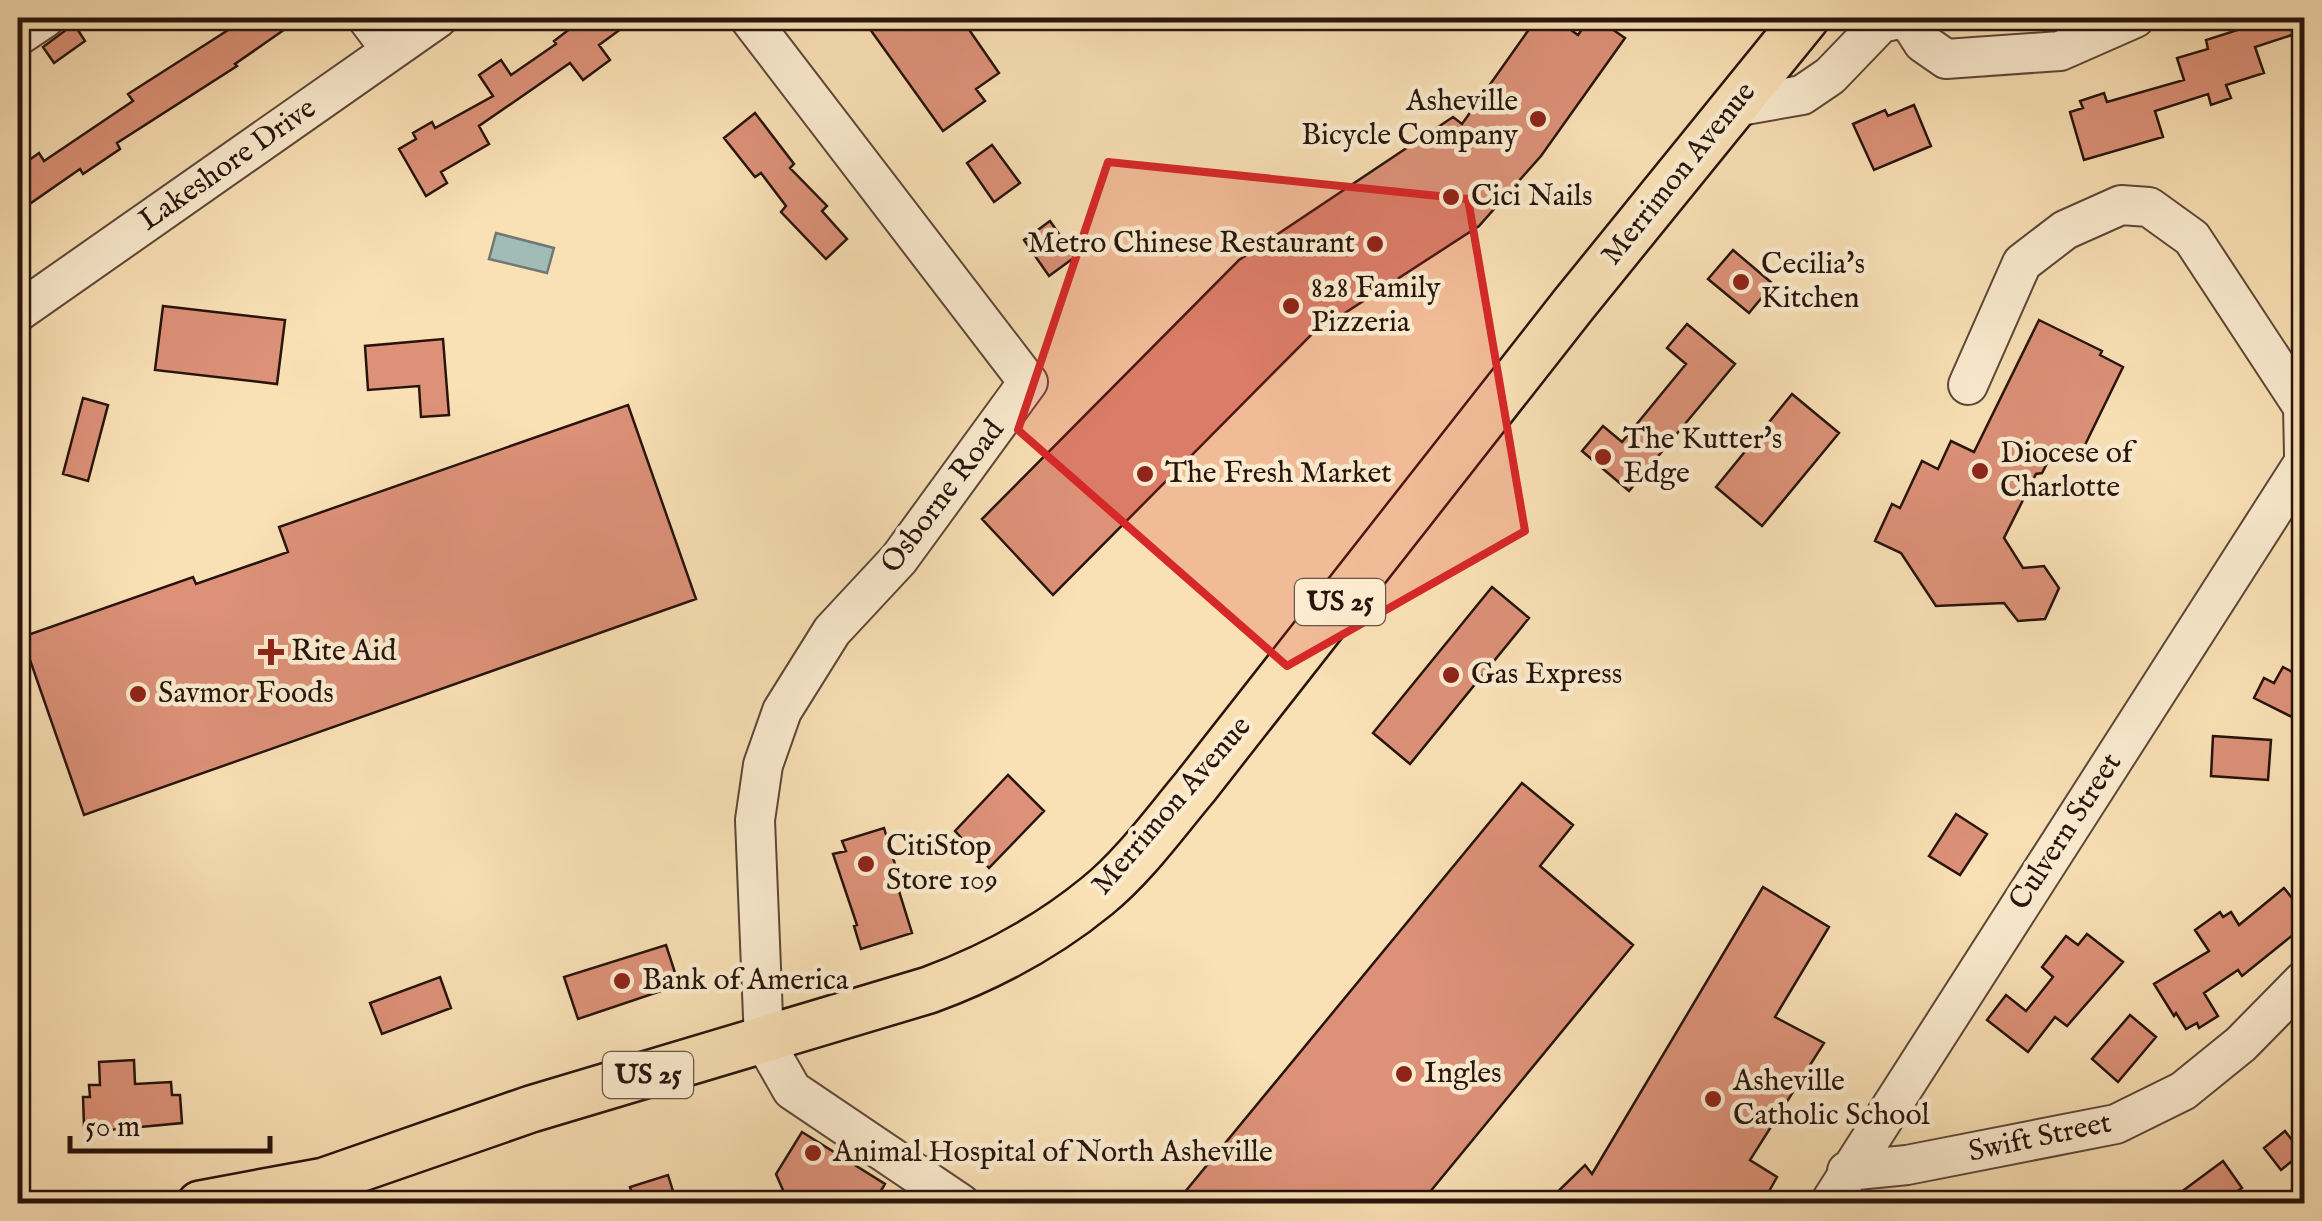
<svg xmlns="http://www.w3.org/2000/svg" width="2322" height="1221" font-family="'IM FELL English',serif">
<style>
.water{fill:#a1bbb7;stroke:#717873;stroke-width:2.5}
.building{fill:#dc9178;stroke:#28140d;stroke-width:2.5}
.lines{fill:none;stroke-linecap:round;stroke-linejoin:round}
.minor-casing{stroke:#5c4737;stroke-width:42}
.major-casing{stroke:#28140d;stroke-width:50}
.minor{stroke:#fbebcf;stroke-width:38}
.major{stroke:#f9e0b5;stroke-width:45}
.marked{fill:#d62828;fill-opacity:0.2;stroke:#d62828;stroke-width:8;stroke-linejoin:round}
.poi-dot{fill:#8f2418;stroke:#fbebcf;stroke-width:4}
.labels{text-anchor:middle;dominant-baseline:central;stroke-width:9;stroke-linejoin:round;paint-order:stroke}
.shield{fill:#fbebcf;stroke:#675447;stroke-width:2.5}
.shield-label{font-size:28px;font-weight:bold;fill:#28140d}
.poi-label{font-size:30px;fill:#28140d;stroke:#fbebcf;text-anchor:start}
.street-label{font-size:30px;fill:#28140d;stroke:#fbebcf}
</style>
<rect width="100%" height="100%" fill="#f9e0b5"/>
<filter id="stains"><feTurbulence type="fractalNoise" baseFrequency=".002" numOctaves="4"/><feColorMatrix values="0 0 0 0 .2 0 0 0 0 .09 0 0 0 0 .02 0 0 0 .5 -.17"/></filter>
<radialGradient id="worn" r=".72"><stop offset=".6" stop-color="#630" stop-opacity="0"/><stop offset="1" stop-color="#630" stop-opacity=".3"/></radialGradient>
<path class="water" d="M496,233L554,248L547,273L489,259Z"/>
<path class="building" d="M247,18H301L235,64L237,66L117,143L120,149L83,174L80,169L18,212V168L39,153L44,161L133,101L128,94Z
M584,18H636L599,45L610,60L583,80L570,63L479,126L489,144L441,172L447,183L426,196L399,149L416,139L413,133L432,122L435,128L493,96L479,75L501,60L511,75L556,44L554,41Z
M862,18H961L999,73L976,89L985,101L943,131Z
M1537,18H1554L1578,35L1590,18H1596L1625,38L1541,156L1479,226L1311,335L1053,595L982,519L1239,260L1453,117L1462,124Z
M2275,18H2304V31L2255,47L2264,73L2226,85L2231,98L2211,105L2208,94L2155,111L2163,137L2084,160L2070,112L2083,108L2080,101L2104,93L2107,102L2184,80L2177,58L2208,49L2206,40Z
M74,24L85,41L54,63L43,47Z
M1914,105L1931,146L1874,170L1853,124L1885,110L1888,116Z
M755,113L794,164L790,168L827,206L822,211L847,239L826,259L781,212L786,206L761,173L755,177L724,138Z
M992,145L1020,183L994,202L967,163Z
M1050,221L1075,257L1049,276L1024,240Z
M1733,250L1773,284L1749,313L1708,279Z
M163,306L285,320L277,384L155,370Z
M2039,320L2102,351L2100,355L2123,367L2083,449L2056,446L2042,473L2036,474L2004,538L2023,568L2044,566L2059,588L2045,619L2018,621L2004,603L1936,606L1901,553L1875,541L1892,504L1900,508L1922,461L1938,469L1951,441L1974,452Z
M1687,324L1735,364L1629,491L1582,451L1603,426L1622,442L1686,364L1667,348Z
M443,339L449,415L421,417L419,386L368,390L365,346Z
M1792,394L1839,433L1762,526L1716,487Z
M83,398L108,405L88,481L63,474Z
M628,405L696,599L84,815L22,637L193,577L196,584L288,552L279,527Z
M1492,587L1529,618L1410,764L1373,733Z
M2283,667L2304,678V723L2254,698L2264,678L2274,683Z
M2213,736L2271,740L2268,780L2211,776Z
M1008,775L1044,811L989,868L955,831Z
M1522,783L1573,825L1540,866L1633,945L1420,1204H1175Z
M1956,814L1987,834L1960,875L1929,856Z
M884,828L898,874L894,875L912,933L861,949L854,926L857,925L833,854L846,851L842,841Z
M1763,887L1829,927L1775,1017L1824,1043L1750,1160L1777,1177L1762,1204H1545L1585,1165L1592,1174Z
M2284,888L2304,913V926L2242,976L2238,970L2204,993L2218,1016L2199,1028L2197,1023L2186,1029L2176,1013L2174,1016L2154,984L2209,951L2195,930L2220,912L2223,917L2231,912L2239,925Z
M2087,934L2123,962L2067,1026L2055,1017L2028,1052L1987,1020L2006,995L2026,1011L2053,977L2042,967L2066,936L2078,945Z
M666,945L679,985L578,1019L564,977Z
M440,977L451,1008L382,1034L370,1003Z
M2130,1015L2156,1037L2118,1082L2092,1059Z
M134,1060L135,1084L171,1082L172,1095H180L182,1123L98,1131V1125L84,1126L83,1097H90L89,1085H100L99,1062Z
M2285,1131L2302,1153L2281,1170L2264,1148Z
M802,1132L885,1184L873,1204H789L776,1174Z
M2223,1161L2242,1188L2231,1195L2237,1204H2165Z
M668,1175L677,1204H635L630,1187Z"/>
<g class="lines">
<defs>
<path id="minor" d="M367,18L391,50
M749,18L1028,382L899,559L832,631L782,711L763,765L755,820L764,1041L792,1090L961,1204
M1907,18L1923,43L1946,59L2060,51L2135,18
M18,36L45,18
M1734,107L1802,95L1830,76L1881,23L1905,18
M18,312L438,18
M1968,385L2022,263L2065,230L2121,205L2149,207L2192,238L2303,407L2304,455
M1847,1171L1907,1165L2116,1124L2183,1091L2241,1044L2304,980
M1829,1204L2304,462"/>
<path id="major" d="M200,1204L324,1181L531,1109L929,990C989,968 1047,937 1097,896C1134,866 1164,824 1195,787L1574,304L1806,18"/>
</defs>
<use href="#minor" class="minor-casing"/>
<use href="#major" class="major-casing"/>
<use href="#minor" class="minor"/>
<use href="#major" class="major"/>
</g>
<path class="marked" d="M1108,162L1468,199L1525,531L1287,666L1018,430Z"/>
<g class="poi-dot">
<circle cx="1538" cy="119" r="10"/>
<circle cx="1451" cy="197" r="10"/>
<circle cx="1375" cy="244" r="10"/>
<circle cx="1741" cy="282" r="10"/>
<circle cx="1291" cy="306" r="10"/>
<circle cx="1603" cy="457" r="10"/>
<circle cx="1980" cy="471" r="10"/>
<circle cx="1145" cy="474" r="10"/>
<path d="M266 637h10v10h10v10h-10v10h-10v-10h-10v-10h10z"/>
<circle cx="1451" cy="675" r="10"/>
<circle cx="138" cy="694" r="10"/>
<circle cx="866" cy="864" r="10"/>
<circle cx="622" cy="981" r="10"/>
<circle cx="1404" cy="1074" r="10"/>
<circle cx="1713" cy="1099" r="10"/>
<circle cx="813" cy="1153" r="10"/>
</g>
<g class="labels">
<g class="shield">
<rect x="1295" y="579" width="90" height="46" rx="8"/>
<rect x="603" y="1052" width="90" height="46" rx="8"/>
</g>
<g class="shield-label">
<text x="1340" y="602">US 25</text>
<text x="648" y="1075">US 25</text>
</g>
<g class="poi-label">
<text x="1518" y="102" text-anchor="end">Asheville<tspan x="1518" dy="34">Bicycle Company</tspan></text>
<text x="1471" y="197">Cici Nails</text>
<text x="1355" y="244" text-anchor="end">Metro Chinese Restaurant</text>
<text x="1761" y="265">Cecilia's<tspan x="1761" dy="34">Kitchen</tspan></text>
<text x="1311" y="289">828 Family<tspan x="1311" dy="34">Pizzeria</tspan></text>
<text x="1623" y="440">The Kutter's<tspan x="1623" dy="34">Edge</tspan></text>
<text x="2000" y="454">Diocese of<tspan x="2000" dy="34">Charlotte</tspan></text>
<text x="1165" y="474">The Fresh Market</text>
<text x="291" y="652">Rite Aid</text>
<text x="1471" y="675">Gas Express</text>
<text x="158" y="694">Savmor Foods</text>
<text x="886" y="847">CitiStop<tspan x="886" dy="34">Store 109</tspan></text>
<text x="642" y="981">Bank of America</text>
<text x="1424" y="1074">Ingles</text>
<text x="1733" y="1082">Asheville<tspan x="1733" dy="34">Catholic School</tspan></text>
<text x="833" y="1153">Animal Hospital of North Asheville</text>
</g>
<g class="street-label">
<text transform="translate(228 165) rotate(-35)">Lakeshore Drive</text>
<text transform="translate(1679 174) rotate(-51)">Merrimon Avenue</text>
<text transform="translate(943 497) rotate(-53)">Osborne Road</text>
<text transform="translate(1172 806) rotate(-49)">Merrimon Avenue</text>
<text transform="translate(2066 832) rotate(-57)">Culvern Street</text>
<text transform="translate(2040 1138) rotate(-12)">Swift Street</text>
</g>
</g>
<rect width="2322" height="1221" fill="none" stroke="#f9e0b5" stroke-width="60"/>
<rect x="20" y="20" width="2282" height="1181" fill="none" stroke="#28140d" stroke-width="5"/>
<rect x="30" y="30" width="2262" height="1161" fill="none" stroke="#28140d" stroke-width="2.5"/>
<path d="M70 1136v15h200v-15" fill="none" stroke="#28140d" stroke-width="5"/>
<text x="85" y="1136" font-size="30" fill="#28140d" stroke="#fbebcf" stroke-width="8" paint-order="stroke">50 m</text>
<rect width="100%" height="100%" filter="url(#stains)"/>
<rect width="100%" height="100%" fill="url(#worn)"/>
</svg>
